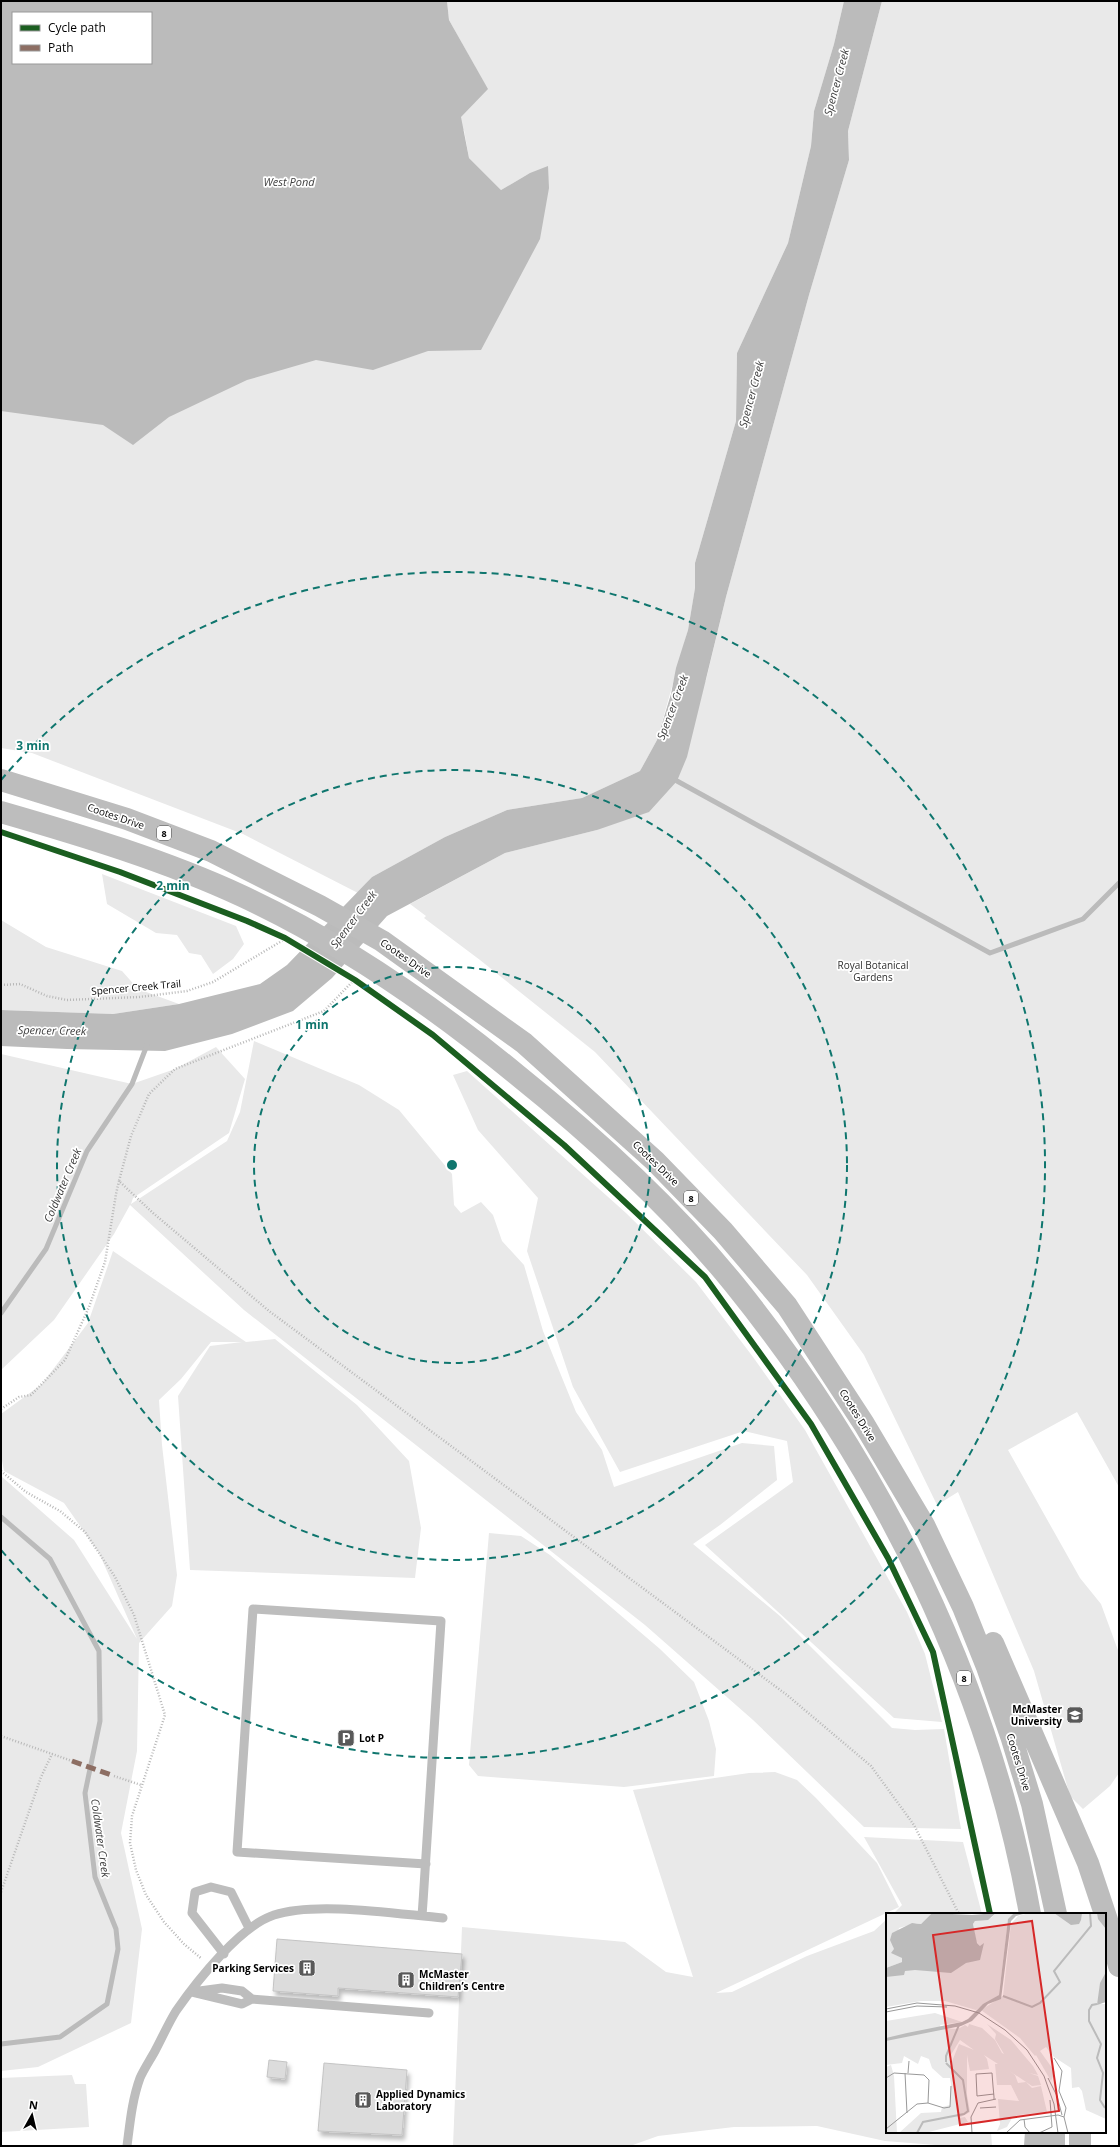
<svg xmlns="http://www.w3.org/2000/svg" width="1120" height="2147" font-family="'Open Sans',sans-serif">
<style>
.green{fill:#e9e9e9}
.water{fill:#bbb;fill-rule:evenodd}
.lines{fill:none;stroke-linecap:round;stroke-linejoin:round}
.stream{stroke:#bbb;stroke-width:5}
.building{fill:#dcdcdc;stroke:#c4c4c4;filter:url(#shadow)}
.path{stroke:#b8b8b8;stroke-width:2.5;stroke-dasharray:1 2;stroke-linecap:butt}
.lane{stroke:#bdbdbd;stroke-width:9}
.primary{stroke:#bdbdbd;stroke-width:22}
.quiet{stroke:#8d6e63;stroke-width:5;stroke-dasharray:10 5;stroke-linecap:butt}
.cycleway-casing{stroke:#fff;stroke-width:8}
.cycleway{stroke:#1b5e20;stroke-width:6}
.ring{fill:none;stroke:#0f766e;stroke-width:2;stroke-dasharray:7 5}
.labels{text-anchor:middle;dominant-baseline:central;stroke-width:3.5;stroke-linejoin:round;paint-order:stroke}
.shield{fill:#fff;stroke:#4c4c4c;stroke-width:1}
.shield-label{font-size:9px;font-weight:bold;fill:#000}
.street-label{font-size:10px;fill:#000;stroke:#fff}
.park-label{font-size:10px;fill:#2e2e2e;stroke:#fff}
.poi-label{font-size:10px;font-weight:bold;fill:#000;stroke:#fff;text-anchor:start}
.water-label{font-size:11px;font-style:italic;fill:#3f3f3f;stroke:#fff}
.inset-river{fill:none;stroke:#bbb;stroke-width:2}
.inset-road{fill:none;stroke:#999;stroke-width:1}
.view{fill:#d62828;fill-opacity:0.15;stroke:#d62828;stroke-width:2}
.inset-edge{fill:none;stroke:#000;stroke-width:2}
.centre{fill:#0f766e;stroke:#fff;stroke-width:2}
.ring-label{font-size:12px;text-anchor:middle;font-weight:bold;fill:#0f766e;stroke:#fff;stroke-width:3.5;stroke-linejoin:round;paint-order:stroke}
</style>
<defs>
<filter id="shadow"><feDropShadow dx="2.5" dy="4.5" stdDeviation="2" flood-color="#0004"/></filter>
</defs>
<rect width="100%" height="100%" fill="#fff"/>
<path class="green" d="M447,1H844L834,44L814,111L811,146L788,243L737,353L736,421L695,563V588L688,630L657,740L640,771L582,798L507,810L445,837L372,877L358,893L243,834L32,753L1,748V411L314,322L530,173L501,190L469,158L464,130L445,128L487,88L449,20Z
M882,1H1119V1487L1077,1412L1008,1450L1080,1578L1101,1604L1119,1653V1773L1110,1786L1083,1809L1070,1796L1034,1671L958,1492L937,1505L864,1355L807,1275L595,1052L480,960L424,918L426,916L410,904L505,853L597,830L706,680L726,597L809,295L849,160L848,131Z
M102,874L236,926L244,944L233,959L213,974L201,955L189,953L177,935L156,933L107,904Z
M1,920L46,947L122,971L138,989L179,1004L113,1014L1,1010Z
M254,1041L359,1085L399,1110L452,1174L454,1205L461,1213L481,1202L493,1215L502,1241L524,1265L543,1331L576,1412L602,1450L614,1487L742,1443L774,1446L777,1480L720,1525L693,1544L780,1616L892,1728L915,1730L944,1729L961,1829L864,1827L753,1720L645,1625L244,1310L130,1205L114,1234L54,1320L1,1370V1054L132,1084L175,1069L216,1047L245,1079L229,1133L133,1198L131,1204L227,1141L240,1112Z
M467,1071L626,1213L696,1282L753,1357L805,1430L907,1612L925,1654L942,1722L894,1718L705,1545L793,1482L787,1441L744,1431L620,1472L573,1387L527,1251L538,1198L478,1130L453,1075Z
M113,1251L246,1342L275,1339L357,1405L409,1461L421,1528L415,1578L190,1570L178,1396L210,1346L242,1342H211L181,1379L159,1400L162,1445L177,1575L172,1606L139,1643L137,1751L121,1833L142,1929L131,2023L38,2067L1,2071V1476L74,1540L137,1639L99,1553L64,1503L4,1471L1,1455V1414L42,1384L88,1323Z
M489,1533L521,1536L550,1555L660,1649L694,1682L709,1721L716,1749L714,1776L624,1787L478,1776L469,1765Z
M775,1772L797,1780L816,1798L877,1863L899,1907L716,1993L732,1992L807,1956L874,1931L887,1919V2132H991L992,2146H948L885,2141L817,2126L734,2127L658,2136L630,2146H453L462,1927L625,1942L666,1972L693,1977L633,1790L749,1773Z
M864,1837L963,1842L982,1914H893L902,1905Z
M72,2075L75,2084H86L89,2127L1,2132V2078Z"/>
<path class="water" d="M1,1H447L449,20L488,89L461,117L469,158L501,190L530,173L548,166L549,188L540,239L481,350L428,351L373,370L316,360L247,380L169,417L133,445L103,425L1,411ZM13,13H151V63H13Z
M844,1H882L848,131L849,160L809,295L726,597L687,757L677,781L649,812L597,830L505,853L387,916L332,978L293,1011L232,1034L165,1051L67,1049L1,1046V1010L113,1014L179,1004L260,984L287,965L372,877L445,837L507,810L582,798L640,771L657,740L671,694L676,668L688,630L695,588V563L736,421L737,353L788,243L811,146L814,111L834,44Z"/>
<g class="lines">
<path class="stream" d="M677,781L990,953L1083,919L1119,883
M1,1313L46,1249L87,1151L132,1084L147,1045
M1,1517L50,1559L99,1651L100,1721L85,1793L95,1877L116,1929L118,1949L107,2004L60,2037L1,2044"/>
</g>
<path class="building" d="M277,1939L462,1954L458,1997L338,1988V1996L273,1991Z
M269,2060L287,2062L285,2079L267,2077Z
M324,2063L407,2070L402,2135L318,2131Z"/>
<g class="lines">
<path class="path" d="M354,980L324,1011L175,1069L149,1094L131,1136L119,1181L153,1213L269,1311L787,1695L871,1766L914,1825L959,1914
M1,985L20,984L47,996L67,1000L139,997L187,991L213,982L285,939
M1,1409L19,1397L31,1395L65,1360L89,1307L105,1262L116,1194L119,1181
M1,1471L26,1492L60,1511L85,1532L115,1577L134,1615L165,1715L132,1816L130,1843L136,1870L146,1895L164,1922L184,1944L202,1959
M1,1736L72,1761
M114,1776L141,1785
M1,1892L41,1777L52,1754"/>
<path class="lane" d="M422,1916C429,1818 435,1720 441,1621L253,1609L237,1852L426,1864
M224,1954L192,1913L195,1892L211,1887L231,1892L249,1928
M222,1988L242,1991L252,1999L242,2004L192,1992Z
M252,1999L429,2013
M127,2146C130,2123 132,2100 140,2078C144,2069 150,2060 155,2051C162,2038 168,2024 176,2011C197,1981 240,1926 274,1915C316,1901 397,1914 443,1918"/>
<path class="primary" d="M1,780L127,819L211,851L320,906L382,941L524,1043L655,1161L723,1231L787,1306L864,1424L924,1525L963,1607L987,1667L1012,1739L1032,1804L1056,1914
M1,812C81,835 167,861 242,896C341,942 432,1005 516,1074C592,1135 673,1209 734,1284C881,1466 989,1683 1030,1914
M993,1643L1088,1863L1107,1920L1119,1966
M1054,2132V2146
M1080,2132V2146
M1035,2146L1036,2132"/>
<path class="quiet" d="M72,1761L114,1776"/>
<defs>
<path id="cycleway" d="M1,832L120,872L247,921L285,938L355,980L433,1035L564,1145L705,1277L811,1424L888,1558L933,1652L990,1914"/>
</defs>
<use href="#cycleway" class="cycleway-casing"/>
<use href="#cycleway" class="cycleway"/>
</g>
<g class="ring">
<circle cx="452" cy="1165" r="198"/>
<circle cx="452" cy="1165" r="395"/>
<path d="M1 780A593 593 0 1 1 1 1550"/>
</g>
<defs>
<symbol id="university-square" viewBox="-11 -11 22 22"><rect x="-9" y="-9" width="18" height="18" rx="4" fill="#595959" stroke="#fff"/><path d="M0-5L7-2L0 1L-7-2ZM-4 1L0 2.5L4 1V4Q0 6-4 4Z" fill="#fff"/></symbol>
<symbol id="parking-square" viewBox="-11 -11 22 22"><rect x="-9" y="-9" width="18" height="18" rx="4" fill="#595959" stroke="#fff"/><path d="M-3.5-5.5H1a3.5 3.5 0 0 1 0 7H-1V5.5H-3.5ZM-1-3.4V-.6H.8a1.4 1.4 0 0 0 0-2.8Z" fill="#fff"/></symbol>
<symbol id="building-square" viewBox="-11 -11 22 22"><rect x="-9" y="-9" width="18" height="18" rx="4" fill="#595959" stroke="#fff"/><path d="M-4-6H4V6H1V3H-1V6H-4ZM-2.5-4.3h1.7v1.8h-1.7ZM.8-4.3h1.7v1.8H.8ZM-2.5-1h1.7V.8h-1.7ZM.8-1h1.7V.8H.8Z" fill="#fff"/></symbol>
</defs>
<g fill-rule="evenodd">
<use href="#university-square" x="1065" y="1705" width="20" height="20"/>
<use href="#parking-square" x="336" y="1728" width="20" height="20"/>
<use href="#building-square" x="297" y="1958" width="20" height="20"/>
<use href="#building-square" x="396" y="1970" width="20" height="20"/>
<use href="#building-square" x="353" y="2090" width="20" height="20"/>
</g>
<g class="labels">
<g class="shield">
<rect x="157" y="826" width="14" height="14" rx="3"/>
<rect x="684" y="1191" width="14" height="14" rx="3"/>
<rect x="957" y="1671" width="14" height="14" rx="3"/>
</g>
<g class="shield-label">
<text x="164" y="833">8</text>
<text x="691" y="1198">8</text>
<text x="964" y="1678">8</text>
</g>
<g class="street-label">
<text transform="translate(116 816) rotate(19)">Cootes Drive</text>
<text transform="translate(406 958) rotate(35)">Cootes Drive</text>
<text transform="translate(136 987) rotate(-5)">Spencer Creek Trail</text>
<text transform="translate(656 1163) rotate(44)">Cootes Drive</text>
<text transform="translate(858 1415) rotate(58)">Cootes Drive</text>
<text transform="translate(1019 1762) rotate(73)">Cootes Drive</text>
</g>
<g class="park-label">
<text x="873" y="965">Royal Botanical<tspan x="873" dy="12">Gardens</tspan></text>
</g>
<g class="poi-label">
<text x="1062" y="1709" text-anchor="end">McMaster<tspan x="1062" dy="12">University</tspan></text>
<text x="359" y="1738">Lot P</text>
<text x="294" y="1968" text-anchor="end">Parking Services</text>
<text x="419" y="1974">McMaster<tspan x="419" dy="12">Children’s Centre</tspan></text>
<text x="376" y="2094">Applied Dynamics<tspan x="376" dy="12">Laboratory</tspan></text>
</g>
<g class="water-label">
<text transform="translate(836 82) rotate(-75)">Spencer Creek</text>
<text x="289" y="181">West Pond</text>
<text transform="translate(751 394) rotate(-75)">Spencer Creek</text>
<text transform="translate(672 707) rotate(-69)">Spencer Creek</text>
<text transform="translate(353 919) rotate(-53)">Spencer Creek</text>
<text transform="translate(52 1030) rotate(1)">Spencer Creek</text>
<text transform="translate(62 1185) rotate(-67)">Coldwater Creek</text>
<text transform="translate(101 1838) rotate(82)">Coldwater Creek</text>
</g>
</g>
<g transform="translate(886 1913)">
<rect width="220" height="220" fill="#fff"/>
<path d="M0,0H46L35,11L30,10L13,15L7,34L16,45V49L0,55ZM110,0H128L122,7L113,82L90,97L59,88H35L0,94V63L28,53L49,58L94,33L90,28L87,11L89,8L105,5ZM143,0H212L220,13V59L212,91H220V206L200,197L196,178L193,174L186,175L185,155L168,144L160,134L154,138L169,159L165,168L150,142L149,143L134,125L95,97L117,83L125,11L132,3ZM49,100L76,109L54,112L55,115L72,116L79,112L82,114L83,111L96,115L109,127L116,140L118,141L109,126L110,121L101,111L125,127L147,153L152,162L143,160L152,163L155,172L146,173L122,157L129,162L132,170L140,169L146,175L155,173L161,199L132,202L126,205L121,214L111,218L114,211L112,186L133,188L125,172H111L109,151H112L98,142L101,146L103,156L84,158L81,142V182L84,199L73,205L79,204L82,209L39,220H13L35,200L55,199L56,194L64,192L65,171L64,165H57L46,155L43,146L35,143L32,151L18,143L16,150L0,152V108ZM74,127L88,137L73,131L65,151L63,145ZM5,152L8,163L11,220H0V154Z" fill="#e9e9e9" fill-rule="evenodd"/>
<path d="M46,0L86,2L110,0L102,7L89,8L87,11L91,30L94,33L98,30L94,47L80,50L65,60L29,57L19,58L18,62L0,64V55L16,49V45L5,40L8,36L4,27L6,20L26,10L35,11ZM128,0H141L130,3L125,8L115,86L102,91L86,108L75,113L0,128V125L21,120L76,109L82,106L97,91L113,82L122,6ZM168,0H196L195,7L193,11L185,12ZM211,0H220V16L212,6ZM220,59V89L211,92L214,70Z" fill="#bbb"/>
<path class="inset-river" d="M117,83L146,94L154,90L174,69L168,58L205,13L204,0M211,91L206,92L203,97V108L215,131L211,145L217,160L214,187L219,195M60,149V143L73,112M31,220L37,209L78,201L82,198L77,167L60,150"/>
<path class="inset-road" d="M0,96L31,90L69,93L93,100L119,117L141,137L158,163L168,191L172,220M0,99L31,93L61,94M168,145L176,158L173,178L180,195L178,204M19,160L21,200M22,160L23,148M0,165L8,160L38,162L43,167L42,190M162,165L171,183L176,202M108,181L91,183L90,161L106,160L107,173L108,184V186M94,195L110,194M178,204L182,220M138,206L139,214L144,220M0,216L31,191L42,190L58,195L64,194L65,173M86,220L85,204L92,190L110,186M120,220L134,207L172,202L178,204M153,220L166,214L164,187"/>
<path class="view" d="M146,8L173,198L74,212L47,22Z"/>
<rect width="220" height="220" class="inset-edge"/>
</g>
<circle cx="452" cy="1165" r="6" class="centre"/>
<g class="ring-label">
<text x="33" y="750">3 min</text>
<text x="173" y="890">2 min</text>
<text x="312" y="1029">1 min</text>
</g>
<rect width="1120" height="2147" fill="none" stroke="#000000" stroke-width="4"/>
<rect x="12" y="12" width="140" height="52" fill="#ffffff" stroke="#999999"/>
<rect x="20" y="25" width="20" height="6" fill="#1b5e20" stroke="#999999"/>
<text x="48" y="32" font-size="12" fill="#000000">Cycle path</text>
<rect x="20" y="45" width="20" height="6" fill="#8d6e63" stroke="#999999"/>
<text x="48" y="52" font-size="12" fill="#000000">Path</text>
<g transform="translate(32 2115) rotate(8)" stroke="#ffffff" stroke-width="3" paint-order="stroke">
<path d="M0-3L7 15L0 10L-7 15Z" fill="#000000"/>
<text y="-6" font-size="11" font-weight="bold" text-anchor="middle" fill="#000000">N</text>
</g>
</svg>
